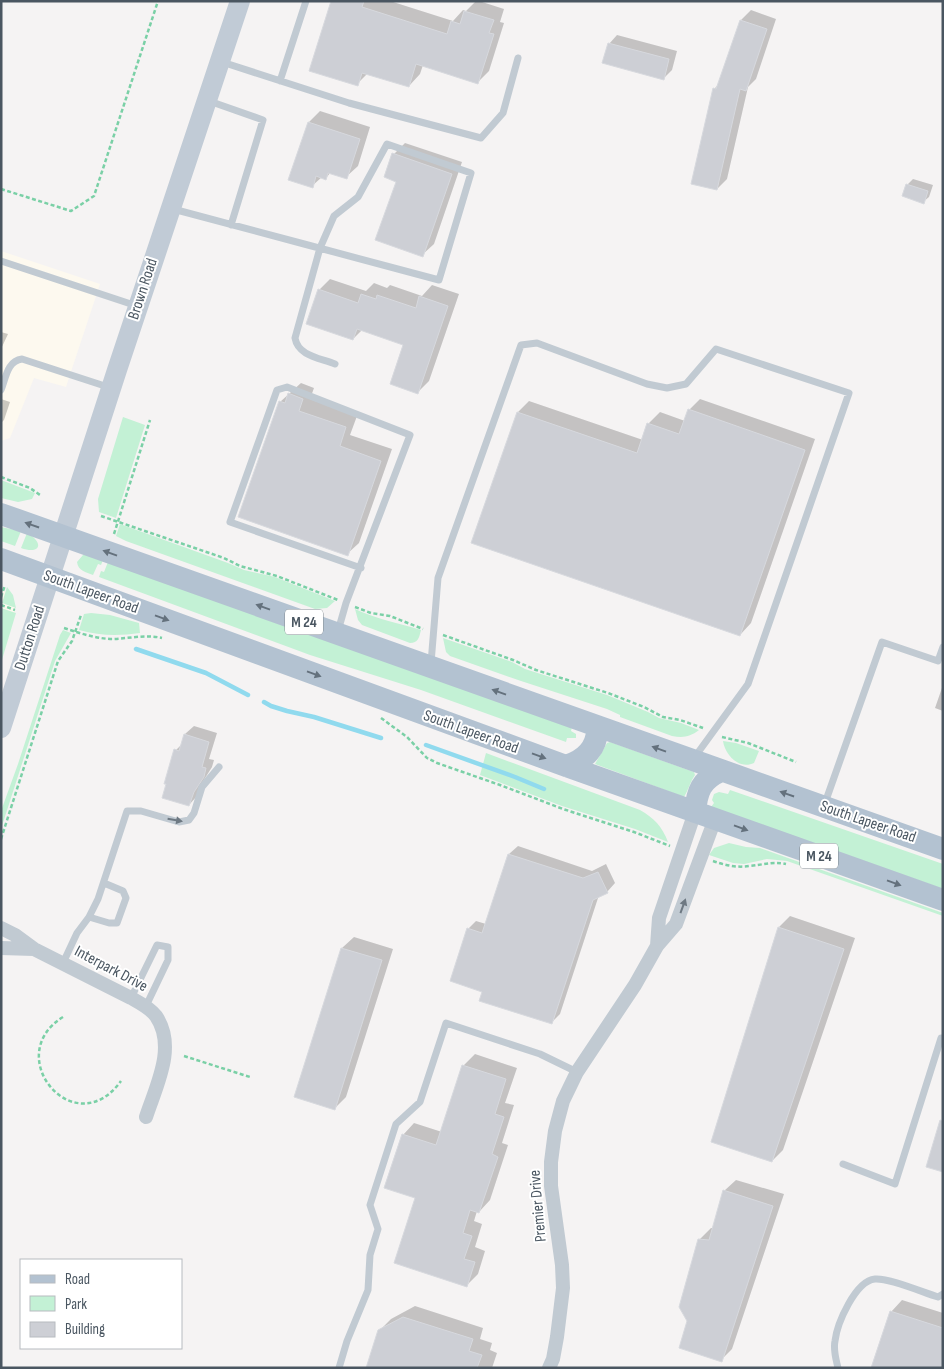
<svg xmlns="http://www.w3.org/2000/svg" width="944" height="1369" font-family="'Sofia Sans Condensed',sans-serif">
<style>
.commercial{fill:#fdf9ef}
.green{fill:#c3f1d5}
.shadow{fill:#0003}
.lines{fill:none;stroke-linecap:round;stroke-linejoin:round}
.stream{stroke:#90daee;stroke-width:4.5}
.building{fill:#cdcfd5;stroke:#d7d9de}
.path{stroke:#7ad0a6;stroke-width:2.5;stroke-dasharray:4 2.5;stroke-linecap:butt}
.lane{stroke:#c1cad2;stroke-width:7}
.street{stroke:#c1cad2;stroke-width:14}
.secondary{stroke:#c1cbd6;stroke-width:20}
.primary{stroke:#b3c2d1;stroke-width:22}
.oneway{fill:#64717d}
.oneway2{fill:#6e7983}
.labels{text-anchor:middle;dominant-baseline:central;stroke-width:4;stroke-linejoin:round;paint-order:stroke}
.shield{fill:#fff;stroke:#808990;stroke-width:1}
.shield-label{font-size:15px;font-weight:bold;fill:#4a5661}
.street-label{font-size:16px;fill:#4a5661;stroke:#fff}
</style>
<rect width="100%" height="100%" fill="#f5f3f3"/>
<path class="commercial" d="M1,251L100,284L66,387L34,378L10,438L1,441Z
M1,587L11,596L14,606L15,614L1,663Z"/>
<path class="green" d="M123,417L145,425L116,518L99,512L98,499Z
M1,480L35,493L32,499L18,502L1,498Z
M120,524L228,563L244,570L275,577L335,601L327,608L315,609L126,541L116,536Z
M1,527L21,531L15,546L1,541Z
M27,533C45,543 40,555 21,548Z
M83,555H88L103,560L101,565L98,564L93,575C86,572 78,571 77,562Z
M108,562L572,727L571,731L576,734V738H567L566,742L421,690L310,655L99,577L101,571L104,572Z
M7,587L13,595L16,608L2,603Z
M1,608L16,613L1,663Z
M355,609C376,619 399,623 421,630C419,638 418,643 410,643L362,625L358,620Z
M91,613L110,615L139,623L140,633C119,636 100,636 79,630L84,614Z
M63,630L71,633L55,661L1,829V811L18,764L60,635Z
M443,638L512,662L525,669L607,695L648,712L659,718L681,723L699,730C690,737 683,738 672,736L620,717V715L607,709L521,681L450,656L446,652Z
M723,741L736,743L759,751L754,763C739,770 725,755 723,741Z
M610,742L694,772L695,775C690,782 688,791 684,797L595,764L607,743Z
M486,753L640,810C654,818 662,826 668,842L635,829L562,806L480,775Z
M730,790L943,864V889L711,807L714,803L712,800L714,794L719,792L728,794Z
M729,843L746,847L760,848L943,913V916L787,861L767,859L744,864L733,863L709,855L714,848Z"/>
<path class="shadow" d="M332,1H390L453,21L463,10L466,11L476,1H479L504,9L500,22L504,23L489,71L478,82L423,65L420,74L409,86L368,73L357,84Z
M751,10L776,19L756,79L748,87L727,179L717,189L714,89L720,83L741,20Z
M617,35L677,51L672,70L664,78L609,44Z
M320,111L370,127L358,166L346,177L331,172L326,178L322,177L312,186L309,122Z
M405,143L462,162L434,244L422,255L397,181L394,154Z
M913,179L933,185L929,197L923,202L904,196L908,184Z
M330,279L366,291L374,283L387,288L390,285L422,296L432,285L459,294L429,381L418,392L405,344L362,330L353,339L319,290Z
M1,332L8,334L1,349Z
M301,383L314,388L310,399L357,416L350,435L392,449L359,543L347,554L280,402Z
M1,399L10,402L4,420L1,423Z
M700,399L815,439L751,623L740,635L518,412L529,401L643,440L648,424L660,412L685,421L689,410Z
M943,685V711L935,708Z
M194,726L217,733L209,759L214,760L212,767L202,783L197,796L189,805L176,750L183,743L185,734Z
M518,846L592,871L606,864L615,883L607,892L599,895L560,1014L551,1023L484,992L468,929L476,921L486,924L509,854Z
M790,916L855,938L783,1150L772,1161L713,1141L779,927Z
M354,937L393,949L346,1097L335,1108L296,1096L342,948Z
M475,1054L517,1068L505,1103L514,1105L502,1143L508,1145L490,1200L479,1212L477,1211L474,1221L482,1224L475,1247L485,1251L478,1274L467,1285L417,1197L403,1135L414,1123L442,1132L463,1066Z
M736,1180L784,1194L732,1349L721,1360L689,1321L700,1239L711,1228H714L724,1191Z
M902,1300L943,1313V1368L891,1312Z
M415,1306L483,1328L480,1339L492,1343L490,1350L497,1353L492,1368H367L379,1331L391,1319Z"/>
<g class="lines">
<path class="stream" d="M136,649L206,673L248,695
M264,702L271,706L287,711L314,717L381,738
M426,745L515,777L544,789"/>
</g>
<path class="building" d="M331,1H364L362,7L447,34L451,21L460,24L464,11L494,20L489,33L494,34L478,84L416,64L409,87L362,73L358,86L309,71Z
M740,20L767,29L746,91L740,89L717,190L691,184L713,88L716,89Z
M608,43L669,59L664,80L602,63Z
M308,122L360,139L347,179L328,173L326,180L316,176L313,188L288,180Z
M392,153L452,174L423,257L375,240L396,182L384,177Z
M906,184L928,191L924,204L902,196Z
M318,289L358,303L361,294L376,299L377,295L416,308L419,296L448,306L418,394L390,384L403,345L357,329L353,340L306,324Z
M288,393L303,399L299,411L346,427L340,446L381,461L348,556L238,517L279,401L285,403Z
M688,409L805,450L740,636L471,543L517,412L637,453L647,423L679,434Z
M184,734L209,742L202,767L206,768L204,777L194,792L189,806L162,798L166,784H164L174,749L179,751Z
M508,854L583,878L598,872L608,893L593,900L552,1024L479,1001L482,992L450,981L467,928L482,933Z
M778,927L844,949L772,1162L711,1142Z
M341,948L382,960L335,1110L294,1097Z
M462,1065L506,1079L495,1114L504,1117L492,1154L498,1157L479,1213L470,1210L463,1233L472,1236L464,1259L475,1262L467,1287L394,1263L415,1198L384,1188L402,1134L436,1145Z
M940,1120L943,1121V1172L926,1167Z
M723,1190L773,1206L722,1362L679,1348L687,1321L679,1307L698,1239L709,1240Z
M890,1311L943,1328V1368H871Z
M403,1317L473,1339L469,1351L482,1355L477,1368H366L378,1330Z"/>
<g class="lines">
<path class="path" d="M1,189L71,211L94,196L158,1
M1,477L30,488L40,495
M101,516L224,558L240,566L277,576L338,600
M114,534L150,420
M1,597L5,585
M1,605L15,610
M355,607L371,613L390,616L423,629
M64,628C79,633 94,638 110,639C128,639 145,634 162,638
M443,635L513,660L536,670L608,693L644,707L663,717L680,720L703,728
M381,718L407,737L427,758L437,763L500,785L563,809L634,832L670,846
M722,737L748,743L796,762
M1,839L58,661L72,641L81,615
M713,861C724,865 737,868 749,866C763,865 772,861 786,864
M63,1017C0,1056 75,1145 121,1081
M184,1056L250,1077"/>
<path class="lane" d="M222,62L349,103L481,138L503,113L518,58
M280,81L306,1
M209,101L263,120L231,225
M173,209C262,233 350,256 439,280L471,173L387,144L358,197L334,216L320,248L295,338C298,356 320,358 335,364
M1,261L137,306
M1,390C6,378 7,361 22,359L111,388
M338,631L346,603L410,435L287,387L277,390L230,522L361,568
M431,663L438,578L521,345L537,343L647,384L667,388L686,384L716,349L849,393L748,684L694,758
M825,803L882,642L938,661L943,647
M89,917L109,923H117L126,898L123,891L104,883
M63,963L77,933L89,917L98,899L127,811H141L179,822L189,820L194,813L202,787L219,767
M131,998L157,945L168,947V960L146,1006
M843,1164L895,1184L941,1038H943
M339,1368L347,1341L368,1290L370,1255L378,1229L370,1205L396,1124L420,1102L446,1023L540,1054L577,1072
M838,1368C836,1359 833,1350 835,1341C837,1324 855,1281 875,1279C890,1278 922,1292 938,1297L943,1294"/>
<path class="street" d="M1,928L15,935L34,949L131,998C140,1003 150,1008 156,1016C177,1047 156,1086 146,1117
M657,946L659,918L695,812
M1,948L34,949
M549,1368L553,1359L557,1337L563,1288L562,1265L551,1186V1162L555,1131L563,1101L577,1072L635,985L657,946L676,924L715,819"/>
<path class="secondary" d="M1,728L117,370L240,1"/>
<path class="primary" d="M1,514L943,849
M1,559L566,766L943,900
M566,766C585,760 598,748 597,727
M695,812C697,791 701,780 721,771"/>
</g>
<defs><path id="oneway-solid" d="M-6-.8H1V-3.2L6.5 0L1 3.2V.8H-6Z" transform="scale(1.25)"/></defs>
<g class="oneway">
<use href="#oneway-solid" transform="translate(32 525) rotate(-161)"/>
<use href="#oneway-solid" transform="translate(110 553) rotate(-160)"/>
<use href="#oneway-solid" transform="translate(263 607) rotate(-160)"/>
<use href="#oneway-solid" transform="translate(162 618) rotate(20)"/>
<use href="#oneway-solid" transform="translate(314 674) rotate(20)"/>
<use href="#oneway-solid" transform="translate(499 692) rotate(-160)"/>
<use href="#oneway-solid" transform="translate(659 749) rotate(-160)"/>
<use href="#oneway-solid" transform="translate(539 756) rotate(20)"/>
<use href="#oneway-solid" transform="translate(787 794) rotate(-161)"/>
<use href="#oneway-solid" transform="translate(741 828) rotate(20)"/>
<use href="#oneway-solid" transform="translate(894 883) rotate(20)"/>
</g>
<g class="oneway2">
<use href="#oneway-solid" transform="translate(175 820) rotate(10)"/>
<use href="#oneway-solid" transform="translate(683 906) rotate(-70)"/>
</g>
<g class="labels">
<g class="shield">
<rect x="285" y="609.5" width="38" height="25" rx="4"/>
<rect x="800" y="843.5" width="38" height="25" rx="4"/>
</g>
<g class="shield-label">
<text x="304" y="622">M 24</text>
<text x="819" y="856">M 24</text>
</g>
<g class="street-label">
<text transform="translate(143 289) rotate(-72)">Brown Road</text>
<text transform="translate(91 592) rotate(20)">South Lapeer Road</text>
<text transform="translate(30 638) rotate(-72)">Dutton Road</text>
<text transform="translate(471 732) rotate(20)">South Lapeer Road</text>
<text transform="translate(868 822) rotate(19)">South Lapeer Road</text>
<text transform="translate(111 969) rotate(28)">Interpark Drive</text>
<text transform="translate(538 1206) rotate(-95)">Premier Drive</text>
</g>
</g>
<rect width="944" height="1369" fill="none" stroke="#4a5661" stroke-width="5"/>
<rect x="20" y="1259" width="162" height="90" fill="#ffffff" stroke="#b7bbc0"/>
<rect x="30" y="1275" width="25" height="8" fill="#b3c2d1" stroke="#b7bbc0"/>
<text x="65" y="1284" font-size="15" fill="#4a5661">Road</text>
<rect x="30" y="1296" width="25" height="15" fill="#c3f1d5" stroke="#b7bbc0"/>
<text x="65" y="1309" font-size="15" fill="#4a5661">Park</text>
<rect x="30" y="1322" width="25" height="15" fill="#cdcfd5" stroke="#b7bbc0"/>
<text x="65" y="1334" font-size="15" fill="#4a5661">Building</text>
</svg>
